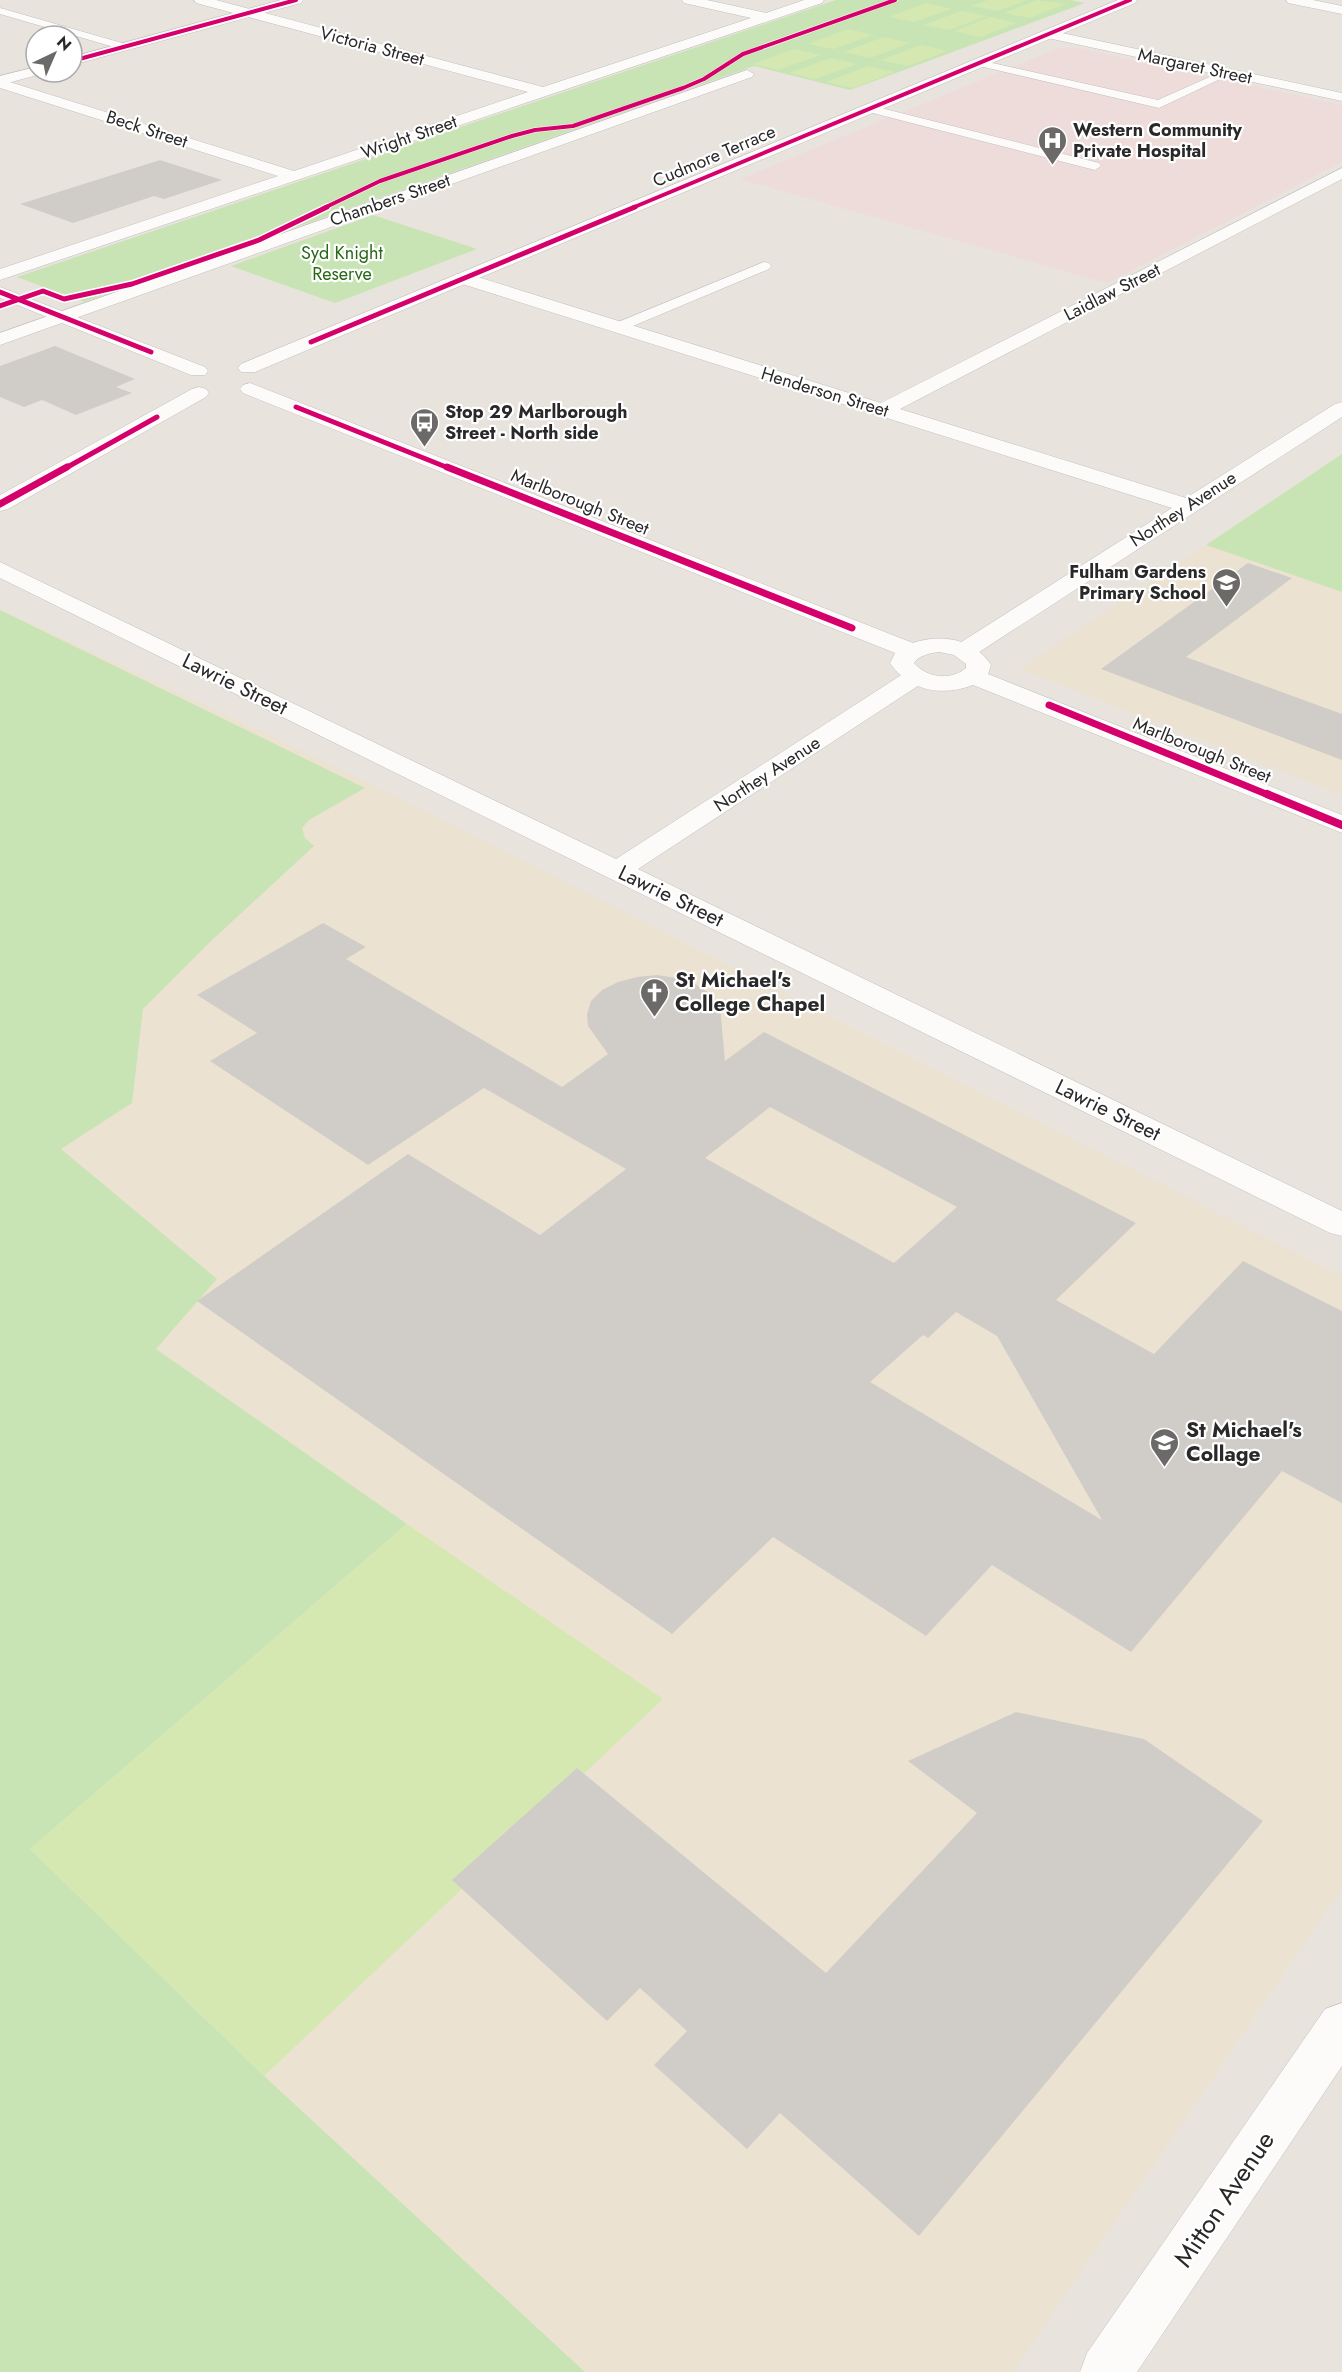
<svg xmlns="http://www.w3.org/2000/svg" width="1342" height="2372" font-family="Jost,sans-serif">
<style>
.education{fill:#ece2d1}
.medical{fill:#eedcda}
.green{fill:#c9e4b4}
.pitch{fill:#d5e8b2}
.building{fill:#d0cdc9;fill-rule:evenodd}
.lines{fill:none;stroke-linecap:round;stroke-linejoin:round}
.lane-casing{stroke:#c1bfbf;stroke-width:1}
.street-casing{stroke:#c1bfbf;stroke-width:1}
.secondary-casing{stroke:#c1bfbf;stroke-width:1}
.lane{fill:#fcfbfa;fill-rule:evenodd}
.street{fill:#fcfbfa;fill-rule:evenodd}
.secondary{fill:#fcfbfa;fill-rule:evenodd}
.cycleway-far3-casing{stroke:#fff;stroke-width:5}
.cycleway-far2-casing{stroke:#fff;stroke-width:8}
.cycleway-far1-casing{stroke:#fff;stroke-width:10}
.cycleway-casing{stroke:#fff;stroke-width:12}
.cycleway-far3{stroke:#d6006c;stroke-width:4}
.cycleway-far2{stroke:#d6006c;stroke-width:5}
.cycleway-far1{stroke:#d6006c;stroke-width:7}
.cycleway{stroke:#d6006c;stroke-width:8}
.labels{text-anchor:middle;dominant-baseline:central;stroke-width:4.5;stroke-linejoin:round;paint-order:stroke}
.far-street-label{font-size:18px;fill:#292929;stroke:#fff}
.far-poi-label{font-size:18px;font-weight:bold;fill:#292929;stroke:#fff;text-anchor:start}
.far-park-label{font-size:18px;fill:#276816;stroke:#fff}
.street-label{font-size:21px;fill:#292929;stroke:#fff}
.poi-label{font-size:21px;font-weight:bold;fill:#292929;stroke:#fff;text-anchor:start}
.near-street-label{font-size:26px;fill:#292929;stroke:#fff}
</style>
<rect width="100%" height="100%" fill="#e8e3dd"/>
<path class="education" d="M1342,454V795L1020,669L1206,545Z
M0,609L360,778L1342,1276V1888L1013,2372H0Z"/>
<path class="medical" d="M1059,48H1077L1342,105V162L1107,283L740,179Z"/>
<path class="green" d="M836,0H1070L1085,3L850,90L754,66L84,302L17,277Z
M373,215L477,249L335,303L231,266Z
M1342,454V592L1206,545Z
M0,610L365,788L309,820L302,828L305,838L314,846L210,942L143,1009L132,1103L61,1149L217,1279L156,1349L407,1524L30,1849L264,2076L585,2372H0Z"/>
<path class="pitch" d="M988,0H1027L997,11L972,6Z
M1037,0L1065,4L1030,18L1004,13Z
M926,3L951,9L914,22L889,17Z
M961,11L986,16L949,30L924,25Z
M990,17L1016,23L980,37L954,31Z
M848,29L873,35L833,49L808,44Z
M884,37L910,43L870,58L844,52Z
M921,45L947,51L908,66L881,60Z
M794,49L820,55L778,70L753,64Z
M831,58L857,64L815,79L789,73Z
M868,66L894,72L853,88L826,82Z
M407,1524L663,1699L264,2076L30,1849Z"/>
<path class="building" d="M160,160L222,180L164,199L154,196L73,223L20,204Z
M55,346L135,379L116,387L132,393L76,415L42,400L24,407L0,397V366Z
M1248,563L1292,578L1186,657L1342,714V760L1101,669Z
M323,923L366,947L346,959L562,1087L608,1054L588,1026L587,1014L591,1001L602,990L618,982L637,977L657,975L677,978L695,984L711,994L720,1007L725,1061L764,1032L1136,1223L1056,1300L1154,1354L1243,1261L1342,1311V1503L1282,1471L1131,1652L992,1565L926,1636L773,1537L672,1634L197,1301L408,1154L540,1235L626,1169L484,1088L368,1165L210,1061L257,1033L197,995ZM770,1107L957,1207L894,1263L705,1158ZM956,1312L997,1336L1102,1520L870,1382L923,1335L928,1338Z
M1016,1712L1144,1739L1263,1821L919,2236L780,2113L747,2149L654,2065L687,2031L640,1988L607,2021L452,1880L577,1768L826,1973L977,1813L908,1761Z"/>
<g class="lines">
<defs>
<path id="lane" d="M0,8L129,45L130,47L125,50L121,49L0,14Z
M979,60L1158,100L1223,71L1227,70L1233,73L1159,108L975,65L973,63Z
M869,105L1099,163L1101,166L1095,170L865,111V107Z
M764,262L769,263L771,266L769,269L621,331H611L609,328L611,325Z"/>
<path id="street" d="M194,0H216L543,87L751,18L684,3L682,0H707L766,13L804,0H824L822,3L0,280V269L278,176L0,88V79L294,171L528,92L196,3Z
M1286,0H1313L1342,6V14L1288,3Z
M1048,30L1342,93V101L1043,37L1041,34Z
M747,70L754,74L752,77L0,345V333Z
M1342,168V179L900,409L1186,498L1335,404L1342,402V417L973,656L964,658L955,656L952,651L955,646L1172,508L456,282L453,278L456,274H468L881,403Z
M0,562L616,859L906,672L915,670L924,672L927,677L924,682L638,869L1342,1211V1236L1330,1233L0,578Z
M1342,2003V2066L1137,2372H1080L1087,2353L1325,2009Z"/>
<path id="secondary" d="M281,0H303L301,3L72,65V57Z
M1118,0H1137L1135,3L255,372H241L238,368L241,364Z
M36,67V72H43L41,74L0,85V76Z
M0,287L205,367L208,371L205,375H191L0,298Z
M250,383L913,643C941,633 975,639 991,665L988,674L1342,815V833L973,685C942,697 909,691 890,663L895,653L243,393L240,389L243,385ZM939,652L954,655L966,664V668C950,681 927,678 914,663C919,655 931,653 939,652Z
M199,387L206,389L209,393L206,397L8,509L0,511V495L192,389Z"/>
</defs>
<use href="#lane" class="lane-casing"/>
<use href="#street" class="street-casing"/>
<use href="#secondary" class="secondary-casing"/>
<use href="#lane" class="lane"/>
<use href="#street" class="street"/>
<use href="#secondary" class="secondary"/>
<defs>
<path id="cycleway-far3" d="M72,61L296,0
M324,208L380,181L512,136L535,130L573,126L683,88L704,79L743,54L895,0
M632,208L1130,0"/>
<path id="cycleway-far2" d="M0,292L151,352
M0,306L43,291L64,299L132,284L259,240L327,207
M311,342L635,207
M296,407L451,469
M64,469L157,417"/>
<path id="cycleway-far1" d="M447,467L852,628
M0,504L67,467
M1049,705L1271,796"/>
<path id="cycleway" d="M1267,794L1342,825"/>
</defs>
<use href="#cycleway-far3" class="cycleway-far3-casing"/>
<use href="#cycleway-far2" class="cycleway-far2-casing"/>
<use href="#cycleway-far1" class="cycleway-far1-casing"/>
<use href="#cycleway" class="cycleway-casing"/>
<use href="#cycleway-far3" class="cycleway-far3"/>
<use href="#cycleway-far2" class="cycleway-far2"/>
<use href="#cycleway-far1" class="cycleway-far1"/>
<use href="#cycleway" class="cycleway"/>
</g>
<defs>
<symbol id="hospital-pin" viewBox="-11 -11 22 30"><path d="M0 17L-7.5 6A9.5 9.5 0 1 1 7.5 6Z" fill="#6c6a68" stroke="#fff"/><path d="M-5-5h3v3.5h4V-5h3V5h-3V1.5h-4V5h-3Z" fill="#fff"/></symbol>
<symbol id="bus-pin" viewBox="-11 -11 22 30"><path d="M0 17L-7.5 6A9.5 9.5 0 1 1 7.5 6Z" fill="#6c6a68" stroke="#fff"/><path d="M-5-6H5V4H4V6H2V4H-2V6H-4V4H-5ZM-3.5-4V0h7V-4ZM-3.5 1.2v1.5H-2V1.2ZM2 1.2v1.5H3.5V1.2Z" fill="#fff"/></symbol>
<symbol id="school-pin" viewBox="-11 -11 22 30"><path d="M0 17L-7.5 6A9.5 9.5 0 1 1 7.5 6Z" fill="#6c6a68" stroke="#fff"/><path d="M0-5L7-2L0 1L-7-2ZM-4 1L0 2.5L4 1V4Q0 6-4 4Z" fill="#fff"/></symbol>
<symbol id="church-pin" viewBox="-11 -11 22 30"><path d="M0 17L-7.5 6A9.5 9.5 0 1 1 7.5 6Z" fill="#6c6a68" stroke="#fff"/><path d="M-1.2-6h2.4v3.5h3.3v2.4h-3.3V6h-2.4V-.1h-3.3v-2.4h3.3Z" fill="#fff"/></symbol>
</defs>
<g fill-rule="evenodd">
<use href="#hospital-pin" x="1036" y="124" width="33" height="45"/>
<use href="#bus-pin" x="408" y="406" width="33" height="45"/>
<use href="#school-pin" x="1210" y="566" width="33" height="45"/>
<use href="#church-pin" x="638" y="976" width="33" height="45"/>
<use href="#school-pin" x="1148" y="1426" width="33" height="45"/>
</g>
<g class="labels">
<g class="far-street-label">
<text transform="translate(372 46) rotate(15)">Victoria Street</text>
<text transform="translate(1195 66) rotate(12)">Margaret Street</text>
<text transform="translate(147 129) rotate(18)">Beck Street</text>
<text transform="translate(409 137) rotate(-19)">Wright Street</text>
<text transform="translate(714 156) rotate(-23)">Cudmore Terrace</text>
<text transform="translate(390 200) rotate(-19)">Chambers Street</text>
<text transform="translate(1112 292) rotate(-27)">Laidlaw Street</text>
<text transform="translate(825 392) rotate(17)">Henderson Street</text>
<text transform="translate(580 502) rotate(22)">Marlborough Street</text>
<text transform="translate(1183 509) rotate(-33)">Northey Avenue</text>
<text transform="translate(1202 750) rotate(22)">Marlborough Street</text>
<text transform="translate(767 774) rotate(-33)">Northey Avenue</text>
</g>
<g class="far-poi-label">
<text x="1073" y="130">Western Community<tspan x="1073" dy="21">Private Hospital</tspan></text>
<text x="445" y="412">Stop 29 Marlborough<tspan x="445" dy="21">Street - North side</tspan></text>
<text x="1206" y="572" text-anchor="end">Fulham Gardens<tspan x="1206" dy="21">Primary School</tspan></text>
</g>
<g class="far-park-label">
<text x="342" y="253">Syd Knight<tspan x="342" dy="21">Reserve</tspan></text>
</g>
<g class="street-label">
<text transform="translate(235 684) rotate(26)">Lawrie Street</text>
<text transform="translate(671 896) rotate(26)">Lawrie Street</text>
<text transform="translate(1108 1110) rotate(26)">Lawrie Street</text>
</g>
<g class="poi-label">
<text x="675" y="980">St Michael's<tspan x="675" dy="24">College Chapel</tspan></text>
<text x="1186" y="1430">St Michael's<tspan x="1186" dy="24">Collage</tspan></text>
</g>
<g class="near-street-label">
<text transform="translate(1224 2199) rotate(-56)">Mitton Avenue</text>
</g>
</g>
<g transform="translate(54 54) rotate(44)"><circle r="28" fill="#ffffff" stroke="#a9a9a9" stroke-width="1.5"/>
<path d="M0-4.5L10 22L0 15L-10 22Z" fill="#6c6a68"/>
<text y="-9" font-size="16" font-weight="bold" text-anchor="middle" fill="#292929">N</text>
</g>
</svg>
